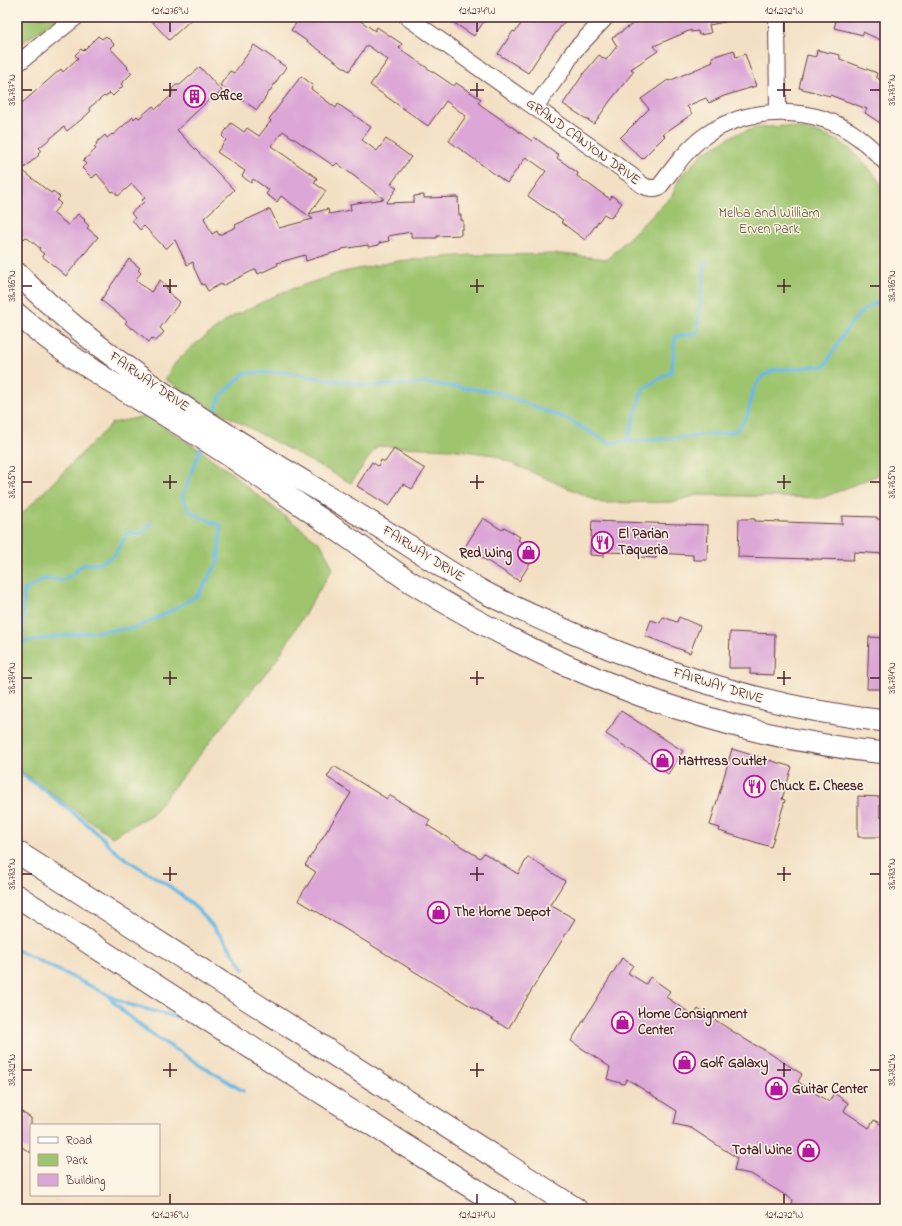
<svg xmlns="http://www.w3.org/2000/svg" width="902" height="1226" font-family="'Indie Flower',sans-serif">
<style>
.green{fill:#9ec46e;stroke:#74724c}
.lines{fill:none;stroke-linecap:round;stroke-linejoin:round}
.stream{stroke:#6abae5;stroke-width:3.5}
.building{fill:#dca7d7;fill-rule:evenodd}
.minor-casing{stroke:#633c42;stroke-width:18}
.major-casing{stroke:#633c42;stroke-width:23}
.highway-casing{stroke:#633c42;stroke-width:24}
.minor{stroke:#fff;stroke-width:16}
.major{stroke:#fff;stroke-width:21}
.highway{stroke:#fff;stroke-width:22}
.ticks{fill:none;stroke:#4a1f2b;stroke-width:1.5}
.labels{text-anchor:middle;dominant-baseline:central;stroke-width:3;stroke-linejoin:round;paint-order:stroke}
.poi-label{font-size:14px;font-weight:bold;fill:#4a1f2b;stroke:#fcf5e5;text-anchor:start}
.street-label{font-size:14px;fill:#4a1f2b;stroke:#fcf5e5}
.park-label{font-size:14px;fill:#63513f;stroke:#fcf5e5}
.neatline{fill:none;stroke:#4a1f2b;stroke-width:1.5}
.ticks-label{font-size:10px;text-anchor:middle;fill:#4a1f2b}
</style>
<rect width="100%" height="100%" fill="#fcf5e5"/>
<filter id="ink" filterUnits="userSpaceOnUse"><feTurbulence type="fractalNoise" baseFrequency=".025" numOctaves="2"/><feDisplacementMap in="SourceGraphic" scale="8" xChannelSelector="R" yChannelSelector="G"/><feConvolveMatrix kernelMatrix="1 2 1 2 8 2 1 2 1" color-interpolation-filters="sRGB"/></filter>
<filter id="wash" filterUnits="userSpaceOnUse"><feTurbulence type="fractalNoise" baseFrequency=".012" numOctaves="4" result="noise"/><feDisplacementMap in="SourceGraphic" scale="16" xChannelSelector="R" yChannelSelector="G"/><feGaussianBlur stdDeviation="0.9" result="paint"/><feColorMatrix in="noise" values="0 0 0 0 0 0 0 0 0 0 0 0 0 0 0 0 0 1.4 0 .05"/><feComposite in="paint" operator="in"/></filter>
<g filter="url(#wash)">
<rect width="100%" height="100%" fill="#f3e0c4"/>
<path class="green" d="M17,17H60L17,46Z
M785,126C802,129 818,132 834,139C854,148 873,172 885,190V472L822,498L697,495L672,502L602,503L493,455L451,449L377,446L351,483L196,399L165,379L175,363L189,349L230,318L283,292L339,273L397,261L471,255L561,254L607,259L672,196L680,177L703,153L734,135L755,128Z
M147,416L200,450L234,475L247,487L321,544L333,568L277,659L152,814L112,837L17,768V519L112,423Z"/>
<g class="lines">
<path class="stream" d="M213,417L220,397L245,373L284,372L371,386L425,383L496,392L569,420L609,443L720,434L736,431L747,417L753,391L761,377L774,370L825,366C840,341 854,306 885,300
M627,442L643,389L672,371L675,337L697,333L705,261
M22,642L24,591L43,579L63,580L77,572L76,569L85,564H97L113,557L120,547L127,532L140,534L151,524
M17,643L82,633L135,628L169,612L198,595L218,562L221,526L190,512L182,497L201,447
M17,771C47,791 76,814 103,838C106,842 109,846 113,849C130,864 151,873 169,886C200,907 224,937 244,969
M17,950L127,1004L176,1017
M109,997L126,1014L157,1038L243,1091"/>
</g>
<g id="blocks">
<path class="building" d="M148,17H194L169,40Z
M301,17H355L375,31L377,27L402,44L399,48L420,63L454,86L456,83L470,92L481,99L478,103L532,141L534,137L559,155L557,158L578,173L577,176L610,199L612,196L622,203L611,218L604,214L585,240L561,222L563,220L528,196L546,171L526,157L507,183L449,141L466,116L446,101L428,126L370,85L388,60L367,45L349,71L291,30Z
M445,17H487L474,36Z
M526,17H560L565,21L541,53L528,73L498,54L513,31L515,32Z
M643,17H728L729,21L709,25L711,33L699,35L698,31L691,32V30L654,46L658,51L631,69L634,71L610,101L594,124L563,104L584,73L599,55L606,60L617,46L612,38Z
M837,17H885V42L863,32V35L834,28Z
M98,36L102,39L106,36L114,44L110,48L128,67L127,68L132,73L121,84L123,86L113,96L110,93L105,97L104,96L89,108L91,111L82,119L67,131L64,127L39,148L41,150L38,153L39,155L22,170L48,191L52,193L53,191L60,197L57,200L61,204L53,213L68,225L78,214L85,220L84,221L89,226L87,228L98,237L66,276L42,256L44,254L39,250L40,248L26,237L24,239L17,233V97L22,103L61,69L63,72L78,58L75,55L81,49L83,51Z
M254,45L286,67L257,110L220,85L230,71L234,73Z
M734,50L736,57L745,54L756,86L724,96L709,103L706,98L687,106L692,114L663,134L665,136L642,159L620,138L649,109L641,99L668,80L669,81L713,62L712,57Z
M817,50L840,55V59L877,73L876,77L885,83V126L865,113L867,109L830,95V96L799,88L807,55L816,57Z
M200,67L222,91L213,99L211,98L177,130L234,190L204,218L212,234L217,231L219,235L236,227L235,225L270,209L279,228L313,219L281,196L277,202L266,194L269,190L253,179L251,183L242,176L245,171L217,152L226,140L222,136L231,123L244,132L247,128L259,136L271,121L269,119L301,76L313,85L311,89L336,108L338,104L371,127L362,140L377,151L386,139L411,157L391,184L397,188L386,203L414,202V196L424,195V198L458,197L459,215H461V220H463V229H461V235L437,236V238H411V232L388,236L389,241L379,243V245L368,247V245L342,249V250L306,261L305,255L277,263L278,265L258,274L256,269L222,286L221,284L208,291L204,284L202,285L194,268L193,262L187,265L175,240L166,249L144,226L140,230L132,220L135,218L131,213L144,202L142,200L145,198L132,184L118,196L114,191L112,192L97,174L92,178L82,168L86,164L83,161L96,149L94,147L97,145L96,143L105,135L107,138L112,134L113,135L133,117L134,119L137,116L139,118L153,106L156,109L172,95V89L176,85H180ZM283,131L334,166L337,163L384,199L350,204L351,210L329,214L328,209L309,214L326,191L314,183L317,178L271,146Z
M129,259L140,268L138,270L141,273L135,280L151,292L160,280L168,287L166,288L169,291L168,292L180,302L160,328L164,332L156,341L152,338L149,342L133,328L132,329L125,323L127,321L101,300Z
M394,449L425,469L412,489L403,484L389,506L357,486L372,462L378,466L381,460L385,462Z
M842,516L877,517V519H885V554L854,552L853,560L738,557L739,519H755V521L842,524Z
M483,518L502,530L504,527L520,537L518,540L537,552L519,581L465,547Z
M592,521L708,525L707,560H693V555L657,553L656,558L640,557V553L604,552V556L590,555Z
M663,617L677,622L679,617L700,626L690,653L645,636L651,620L660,623Z
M730,632L775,634L774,675L750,674V668H729Z
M869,637L885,638V689H867Z
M621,711L683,751L668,774L606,734Z
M732,749L792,767L782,799L785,800L771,847L719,831L720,828L710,825Z
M334,766L387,799L389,795L430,820L427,825L480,858L484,853L518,874L528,857L565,881L550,905L575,919L508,1029L298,900L316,872L305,865L351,793L327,777Z
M858,796L880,797V817H883V837H858Z
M622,958L633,965L628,973L646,984L650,977L670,991L666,997L694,1016L698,1009L751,1043L763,1049L802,1074L798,1082L829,1102L834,1093L848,1103L844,1111L869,1128L874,1120L885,1127V1209H791L793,1200L751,1174L734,1171L737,1158L691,1128L674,1124L677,1111L627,1079L624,1084L607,1079L610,1067L571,1041Z
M17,1109L31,1118V1153L17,1144Z"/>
</g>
</g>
<g filter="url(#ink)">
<use href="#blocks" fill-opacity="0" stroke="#633c42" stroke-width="1"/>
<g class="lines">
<defs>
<path id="minor" d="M407,17L632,176C640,184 647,191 659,187C674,168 686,149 706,135C750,105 815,105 858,137C868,145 877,153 885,162
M777,17L778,113
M17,64L76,17
M535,107L563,69L573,52L606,17"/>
<path id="major" d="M17,273C102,360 207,423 310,485C343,505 376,525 408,545C433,561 458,578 484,592C512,607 541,619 570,632C671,676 775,709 885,721
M17,314C82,370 159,409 231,457C272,485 313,513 353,541C373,555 393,571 414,584C557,672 717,736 885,753"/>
<path id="highway" d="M17,852L576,1209
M17,896L275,1063L506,1209"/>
</defs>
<use href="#minor" class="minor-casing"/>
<use href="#major" class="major-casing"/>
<use href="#highway" class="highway-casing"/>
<use href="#minor" class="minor"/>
<use href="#major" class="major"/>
<use href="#highway" class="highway"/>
</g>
</g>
<path class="ticks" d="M170,22V32M477,22V32M784,22V32M170,83V97M477,83V97M784,83V97M22,90H32M163,90H177M470,90H484M777,90H791M870,90H880M170,279V293M477,279V293M784,279V293M22,286H32M163,286H177M470,286H484M777,286H791M870,286H880M170,475V489M477,475V489M784,475V489M22,482H32M163,482H177M470,482H484M777,482H791M870,482H880M170,671V685M477,671V685M784,671V685M22,678H32M163,678H177M470,678H484M777,678H791M870,678H880M170,867V881M477,867V881M784,867V881M22,874H32M163,874H177M470,874H484M777,874H791M870,874H880M170,1063V1077M477,1063V1077M784,1063V1077M22,1070H32M163,1070H177M470,1070H484M777,1070H791M870,1070H880M170,1194V1204M477,1194V1204M784,1194V1204"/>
<defs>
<symbol id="building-ring" viewBox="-11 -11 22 22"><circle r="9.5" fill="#fcf5e5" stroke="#b5179e" stroke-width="1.5"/><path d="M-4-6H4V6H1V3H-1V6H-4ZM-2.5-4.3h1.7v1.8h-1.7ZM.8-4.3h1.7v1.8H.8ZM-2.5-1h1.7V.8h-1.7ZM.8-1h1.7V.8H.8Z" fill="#b5179e"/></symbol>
<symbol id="restaurant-ring" viewBox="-11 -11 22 22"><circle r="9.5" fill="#fcf5e5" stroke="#b5179e" stroke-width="1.5"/><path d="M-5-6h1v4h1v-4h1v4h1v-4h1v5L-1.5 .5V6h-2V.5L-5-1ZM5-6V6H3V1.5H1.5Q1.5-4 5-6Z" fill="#b5179e"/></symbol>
<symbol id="shop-ring" viewBox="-11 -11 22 22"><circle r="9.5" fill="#fcf5e5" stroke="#b5179e" stroke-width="1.5"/><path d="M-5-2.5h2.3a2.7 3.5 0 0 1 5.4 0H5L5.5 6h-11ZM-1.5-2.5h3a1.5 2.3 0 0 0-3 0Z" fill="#b5179e"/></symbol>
</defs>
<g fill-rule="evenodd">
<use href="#building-ring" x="182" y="84" width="25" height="25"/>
<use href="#restaurant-ring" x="590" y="530" width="25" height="25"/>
<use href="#shop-ring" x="516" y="540" width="25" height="25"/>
<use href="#shop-ring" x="650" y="748" width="25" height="25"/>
<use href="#restaurant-ring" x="742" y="774" width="25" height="25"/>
<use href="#shop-ring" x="426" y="900" width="25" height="25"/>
<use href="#shop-ring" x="610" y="1010" width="25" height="25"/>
<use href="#shop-ring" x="672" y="1050" width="25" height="25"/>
<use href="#shop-ring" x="764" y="1076" width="25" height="25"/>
<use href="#shop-ring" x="796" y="1138" width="25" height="25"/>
</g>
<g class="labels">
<g class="poi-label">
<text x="210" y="96">Office</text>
<text x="618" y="534">El Parian<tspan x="618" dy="16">Taqueria</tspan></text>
<text x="512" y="553" text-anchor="end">Red Wing</text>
<text x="678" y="761">Mattress Outlet</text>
<text x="770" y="786">Chuck E. Cheese</text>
<text x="454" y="912">The Home Depot</text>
<text x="638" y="1014">Home Consignment<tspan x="638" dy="16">Center</tspan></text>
<text x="700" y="1063">Golf Galaxy</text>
<text x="792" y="1089">Guitar Center</text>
<text x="792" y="1150" text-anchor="end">Total Wine</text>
</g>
<g class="street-label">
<text transform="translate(583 142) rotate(36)">GRAND CANYON DRIVE</text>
<text transform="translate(149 382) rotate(35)">FAIRWAY DRIVE</text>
<text transform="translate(423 554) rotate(32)">FAIRWAY DRIVE</text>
<text transform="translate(718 686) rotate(17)">FAIRWAY DRIVE</text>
</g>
<g class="park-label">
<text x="769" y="213">Melba and William<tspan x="769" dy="16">Erven Park</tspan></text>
</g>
</g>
<rect width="902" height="1226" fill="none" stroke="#fcf5e5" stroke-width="44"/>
<rect x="30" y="1124" width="130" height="72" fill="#fcf5e5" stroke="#b59f9b"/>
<rect x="38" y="1137" width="20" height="6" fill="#ffffff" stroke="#b59f9b"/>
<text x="66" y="1144" font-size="12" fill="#4a1f2b">Road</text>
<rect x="38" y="1154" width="20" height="12" fill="#9ec46e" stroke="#b59f9b"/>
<text x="66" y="1164" font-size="12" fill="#4a1f2b">Park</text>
<rect x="38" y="1174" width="20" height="12" fill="#dca7d7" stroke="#b59f9b"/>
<text x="66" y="1184" font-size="12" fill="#4a1f2b">Building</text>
<rect x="22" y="22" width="858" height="1182" class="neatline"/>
<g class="ticks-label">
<text x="170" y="14">121.276°W</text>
<text x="477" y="14">121.274°W</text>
<text x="784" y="14">121.272°W</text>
<text transform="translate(11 90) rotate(-90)" y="4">38.787°N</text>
<text transform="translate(891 90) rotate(-90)" y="4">38.787°N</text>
<text transform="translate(11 286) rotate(-90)" y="4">38.786°N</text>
<text transform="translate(891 286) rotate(-90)" y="4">38.786°N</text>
<text transform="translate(11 482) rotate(-90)" y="4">38.785°N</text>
<text transform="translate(891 482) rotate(-90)" y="4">38.785°N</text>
<text transform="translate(11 678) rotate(-90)" y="4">38.784°N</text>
<text transform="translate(891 678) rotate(-90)" y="4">38.784°N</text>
<text transform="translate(11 874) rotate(-90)" y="4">38.783°N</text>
<text transform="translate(891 874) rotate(-90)" y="4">38.783°N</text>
<text transform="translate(11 1070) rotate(-90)" y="4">38.782°N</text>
<text transform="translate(891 1070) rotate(-90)" y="4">38.782°N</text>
<text x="170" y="1218">121.276°W</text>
<text x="477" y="1218">121.274°W</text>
<text x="784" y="1218">121.272°W</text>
</g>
</svg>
